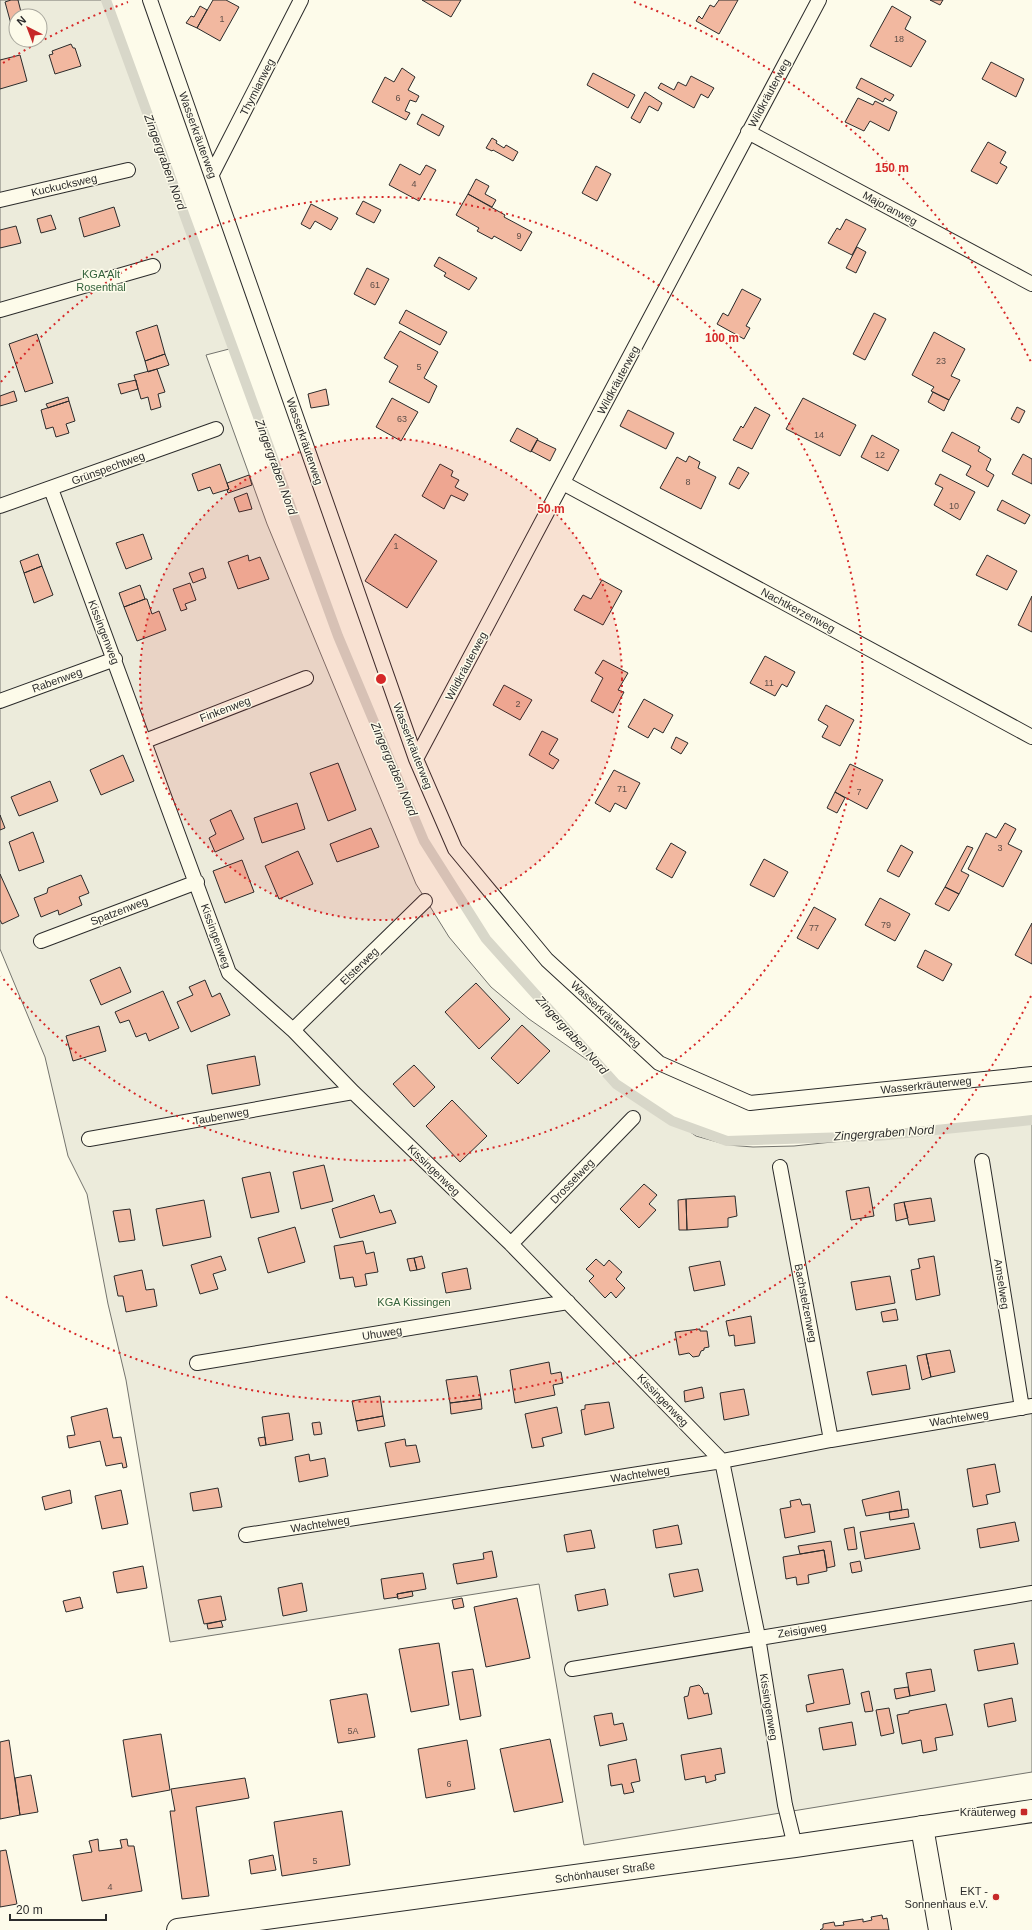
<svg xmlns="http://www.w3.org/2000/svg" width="1032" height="1930" font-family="Arial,sans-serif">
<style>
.green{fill:#ecebdb;stroke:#74746e;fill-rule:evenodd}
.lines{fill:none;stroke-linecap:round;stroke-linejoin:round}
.stream{stroke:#d8d7c9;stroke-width:10}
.building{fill:#f2b8a0;stroke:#2b2b2b}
.service-casing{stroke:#2b2b2b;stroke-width:16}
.minor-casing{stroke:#2b2b2b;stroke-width:24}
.tertiary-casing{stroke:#2b2b2b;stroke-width:24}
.service{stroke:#fdfbea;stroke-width:14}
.minor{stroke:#fdfbea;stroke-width:22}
.tertiary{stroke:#fdfbea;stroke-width:22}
.ring{fill:none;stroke:#d62828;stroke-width:2;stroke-dasharray:2 4}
.poi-dot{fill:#c62828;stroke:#fdfbea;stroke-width:1.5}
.labels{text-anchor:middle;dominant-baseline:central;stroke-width:3;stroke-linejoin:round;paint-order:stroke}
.number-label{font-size:9px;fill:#5d4e48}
.street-label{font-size:11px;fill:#2b2b2b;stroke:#fdfbea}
.park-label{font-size:11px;fill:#34623c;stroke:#fdfbea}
.poi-label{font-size:11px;fill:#2b2b2b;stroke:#fdfbea;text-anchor:end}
.water-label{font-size:12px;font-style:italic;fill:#2b2b2b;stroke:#fdfbea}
.centre{fill:#d62828;stroke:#fdfbea;stroke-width:2}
.ring-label{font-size:12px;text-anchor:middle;font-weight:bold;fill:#d62828;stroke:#fdfbea;stroke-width:3;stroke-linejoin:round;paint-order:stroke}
</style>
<rect width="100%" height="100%" fill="#fdfbea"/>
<path class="green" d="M0,0H106L233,348L206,355L267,524L416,884L449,937L491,987L529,1019L696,1136L728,1145L753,1147L794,1146L1032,1121V1772L584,1845L539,1584L170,1642L126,1380L108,1304L87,1194L68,1156L45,1057L0,949ZM16,16H40V40H16Z"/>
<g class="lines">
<path class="stream" d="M106,0L338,636L424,841L486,939L616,1084L672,1121L727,1141L878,1136L1032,1120"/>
</g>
<path class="building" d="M11,0H18L22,16H16V22L11,24L5,2Z
M213,0H226L239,7L220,41L197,28Z
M422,0H461L451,17Z
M719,0H738L719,34L696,21L699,16L702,19L710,5L714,7Z
M930,0H943L940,5Z
M200,6L207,10L197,28L186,23L191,16L194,17Z
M892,6L911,17L905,29L926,41L911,67L870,46Z
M71,44L73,48H75L81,66L55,74L49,55L53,54L52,51Z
M20,55L27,81L0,89V60Z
M991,62L1024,79L1016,97L982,79Z
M402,68L415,77L408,90L419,96L416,102L410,100L405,111L410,113L406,120L372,102L385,77L394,82Z
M593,73L635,95L628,108L587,85Z
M691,76L714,88L708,98L701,94L694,108L658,88L661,83L674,90L678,82L686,86Z
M861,78L894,95L890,101L885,98L883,102L856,88Z
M645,92L662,103L658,111L649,106L640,123L631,118Z
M858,98L873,105L875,101L897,112L889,131L870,121L864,131L845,122Z
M422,114L444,126L439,136L417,124Z
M492,138L497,141L496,143L504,148L506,145L518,152L513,161L493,150L492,151L486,148Z
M988,142L1006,152L1000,163L1007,167L997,184L971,171Z
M400,164L420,175L426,165L436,170L419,201L389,185Z
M596,166L611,174L597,201L582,193Z
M476,179L489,186L485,194L496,200L492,207L468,194Z
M468,194L505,215L504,217L532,232L521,251L494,236L492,239L477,231L479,228L456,215Z
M363,201L381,210L374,223L356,214Z
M311,204L338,218L331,230L315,221L310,229L301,224Z
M114,207L120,226L84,237L79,218Z
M51,215L56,229L41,233L37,219Z
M846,219L866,229L852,255L828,243L837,228L840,230Z
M16,226L21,243L0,248V230Z
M857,247L866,252L856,273L846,268Z
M439,257L477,278L469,290L444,276L446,273L434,266Z
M367,268L389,279L375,305L354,294Z
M742,289L761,299L746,326L750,328L744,339L717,324L723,313L728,316Z
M406,310L447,332L440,345L399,323Z
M874,313L886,319L865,360L853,354Z
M157,325L165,354L145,361L136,332Z
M400,331L438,352L424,378L437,386L429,403L389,382L398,366L384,358Z
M934,332L965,349L951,376L960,380L949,400L931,391L934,387L912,375Z
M37,334L53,383L25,392L9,344Z
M165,354L169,365L148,372L145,361Z
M157,369L165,392L158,394L161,407L151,410L148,397L141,399L134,375Z
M136,380L138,389L121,394L118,384Z
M326,389L329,405L311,408L308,394Z
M14,391L17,401L0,406V396Z
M933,392L949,400L944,411L928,402Z
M68,397L69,401L48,408L46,404Z
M392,398L418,412L401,441L376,427Z
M803,398L856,425L840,456L786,429Z
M69,401L75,421L66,424L69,433L56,437L53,427L46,429L41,410Z
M755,407L770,415L752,449L733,440L741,426L743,428Z
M1017,407L1025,411L1019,423L1011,419Z
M628,410L674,433L666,449L620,426Z
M517,428L538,439L531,452L510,441Z
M952,432L980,447L978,451L991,459L986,470L994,475L988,487L966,475L971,466L942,451Z
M872,435L899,450L888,471L861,457Z
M537,440L556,449L550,461L531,451Z
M1023,454L1032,459V484L1012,474Z
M689,456L700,462L698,468L716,477L701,509L660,488L677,457L686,462Z
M220,464L229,489L213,494L210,487L198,491L192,474Z
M440,464L453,471L451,476L459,480L455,487L468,494L464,501L451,495L444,509L422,496Z
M738,467L749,473L739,489L729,484Z
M940,474L975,492L960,520L934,505L943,488L935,484Z
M249,475L252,485L228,493L227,490L229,489L227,483Z
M247,493L252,509L239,512L234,498Z
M1002,500L1030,515L1025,524L997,510Z
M143,534L152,559L126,569L116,543Z
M395,534L437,561L407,608L365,581Z
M38,554L42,566L24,573L20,561Z
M248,555L249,561L260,557L269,579L238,589L228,562Z
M987,555L1017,571L1007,590L976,575Z
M42,566L53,595L34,603L24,573Z
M203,568L206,578L193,583L189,573Z
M602,580L622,591L603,625L574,610L583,595L591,599Z
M190,583L196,600L185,604L187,609L181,611L173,589Z
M140,585L145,599L124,607L119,593Z
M1032,596V632L1018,625Z
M145,599H147L152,614L159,611L166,630L137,641L124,607Z
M765,656L795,672L787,687L782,684L775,696L750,683Z
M603,660L628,673L618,690L624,692L613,713L591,701L603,678L595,673Z
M504,685L532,700L520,720L493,705Z
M644,699L673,715L663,733L654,728L648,738L628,727Z
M826,705L854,720L840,746L822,737L828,726L818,720Z
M542,731L558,739L549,754L559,760L553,769L529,755Z
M676,737L688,743L681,754L671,748Z
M123,755L134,781L101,795L90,770Z
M338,763L356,810L328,821L310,773Z
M850,764L883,780L867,809L835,792Z
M614,770L640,783L626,809L615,803L610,812L595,803Z
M50,781L58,801L19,816L11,797Z
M835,792L845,798L837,813L827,808Z
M297,803L305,829L262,843L254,818Z
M231,810L244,839L215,852L209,838L216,834L210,820Z
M0,815L5,828L0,830Z
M1005,823L1016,829L1008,844L1022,851L1003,887L968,869L986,833L996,838Z
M371,828L379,847L337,862L330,844Z
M33,832L44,862L19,871L9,842Z
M671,843L686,852L672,878L656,869Z
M901,845L913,852L899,877L887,871Z
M967,846L973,848L961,871L969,875L959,894L945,887Z
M298,851L313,884L279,899L265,866Z
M764,859L788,872L774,897L750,885Z
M242,860L254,892L225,903L213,871Z
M0,874L19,916L2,924L0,920Z
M81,875L89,893L79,897L82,905L59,915L58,910L41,917L34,898L47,893L48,888Z
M945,887L959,894L949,911L935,904Z
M880,898L910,914L895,941L865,925Z
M814,907L836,919L818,949L797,938Z
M1032,923V964L1015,955Z
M925,950L952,964L943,981L917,967Z
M120,967L131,992L101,1005L90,980Z
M205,980L212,997L220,993L230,1015L191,1032L177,1002L193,995L189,987Z
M476,983L510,1019L479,1049L445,1012Z
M163,991L179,1028L149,1041L146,1033L136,1037L129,1020L120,1023L115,1012Z
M522,1025L550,1051L518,1084L491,1058Z
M99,1026L106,1051L73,1061L66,1036Z
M255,1056L260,1085L212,1094L207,1065Z
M414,1065L435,1087L414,1107L393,1084Z
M452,1100L487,1136L460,1162L426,1126Z
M324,1165L333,1201L301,1209L293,1172Z
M270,1172L279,1212L251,1218L242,1178Z
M644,1184L657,1195L649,1204L656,1210L639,1228L620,1209Z
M869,1187L874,1216L851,1220L846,1191Z
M374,1195L380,1213L391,1210L396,1223L340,1238L332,1209Z
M735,1196L737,1216L728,1218V1227L687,1230L686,1199Z
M931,1198L935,1221L909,1225L904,1202Z
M686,1199L687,1230H679L678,1200Z
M204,1200L211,1237L163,1246L156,1209Z
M904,1202L908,1218L896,1221L894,1204Z
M130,1209L135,1240L119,1242L113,1211Z
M295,1227L305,1262L268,1273L258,1238Z
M363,1241L366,1254L374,1252L378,1272L365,1274L367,1285L355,1287L353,1277L340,1279L334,1246Z
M221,1256L226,1270L213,1274L218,1289L200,1294L191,1265Z
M422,1256L425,1268L417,1270L414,1258Z
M934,1256L940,1295L916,1300L911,1270L920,1268L918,1259Z
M414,1258L417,1270L410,1271L407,1259Z
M596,1259L604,1266L609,1260L622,1272L616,1279L625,1288L616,1298L611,1292L605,1298L589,1281L594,1276L586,1269Z
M720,1261L725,1285L694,1291L689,1267Z
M467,1268L471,1289L446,1293L442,1273Z
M142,1270L146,1290L154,1289L157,1306L126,1312L123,1296H118L114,1276Z
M890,1276L895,1303L856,1310L851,1282Z
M896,1309L898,1320L883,1322L881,1312Z
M751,1316L755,1343L735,1346L734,1335L729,1336L726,1321Z
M700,1329V1331H707L709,1347L704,1348V1350L701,1351L699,1356L693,1357L689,1353L679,1355L675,1332Z
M950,1350L955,1372L931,1377L926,1354Z
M926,1354L931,1377L922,1380L917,1356Z
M549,1362L551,1374L561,1372L563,1383L553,1385L555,1395L515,1403L510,1370Z
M906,1365L910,1389L872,1395L867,1372Z
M477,1376L481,1399L450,1403L446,1380Z
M702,1387L704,1398L685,1402L684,1391Z
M744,1389L749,1415L724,1420L720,1393Z
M380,1396L383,1416L356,1421L352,1401Z
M481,1399L482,1409L451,1414L450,1403Z
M609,1402L614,1428L585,1435L581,1410L585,1409V1405Z
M557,1407L562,1433L542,1438L544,1446L532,1448L525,1414Z
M107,1408L113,1438L121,1437L127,1467L123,1468L122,1463L106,1466L100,1441L69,1448L67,1436L75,1435L71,1417Z
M289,1413L293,1440L266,1445L262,1417Z
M383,1416L385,1426L358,1431L356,1421Z
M320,1422L322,1434L314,1435L312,1423Z
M265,1437L266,1445L260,1446L258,1438Z
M405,1439L406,1446L416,1445L420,1462L390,1467L385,1443Z
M309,1454L310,1461L325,1458L328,1476L299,1482L295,1457Z
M995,1464L1000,1492L986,1495L988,1504L973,1507L967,1469Z
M218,1488L222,1507L193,1511L190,1493Z
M70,1490L72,1503L45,1510L42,1497Z
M121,1490L128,1524L102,1529L95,1496Z
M899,1491L902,1510L866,1516L862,1500Z
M800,1499L802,1505L810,1504L815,1532L785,1538L780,1509L791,1507L790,1501Z
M908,1509L909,1517L890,1520L889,1512Z
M1015,1522L1019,1541L980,1548L977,1529Z
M914,1523L920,1549L865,1559L860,1532Z
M678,1525L682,1544L656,1548L653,1530Z
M854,1527L857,1549L848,1550L844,1529Z
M591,1530L595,1548L567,1552L564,1535Z
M831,1541L835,1566L827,1568L824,1550L800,1554L798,1546Z
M824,1550L827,1571L808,1575L809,1583L797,1585L796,1577L786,1579L783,1557Z
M492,1551L497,1577L457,1584L453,1564L484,1559L483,1553Z
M860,1561L862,1571L852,1573L850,1563Z
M143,1566L147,1588L117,1593L113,1572Z
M698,1569L703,1591L674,1597L669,1574Z
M423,1573L426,1589L397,1594L398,1597L384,1599L381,1579Z
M302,1583L307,1611L283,1616L278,1588Z
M605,1589L608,1605L578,1611L575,1595Z
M412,1591L413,1596L398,1599L397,1594Z
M221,1596L226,1620L204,1624L198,1600Z
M80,1597L83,1608L66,1612L63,1601Z
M462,1598L464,1607L454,1609L452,1600Z
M517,1598L530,1658L486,1667L474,1607Z
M221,1621L223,1627L208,1629L207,1624Z
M439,1643L449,1705L411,1712L399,1649Z
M1014,1643L1018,1664L978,1671L974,1650Z
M473,1669L481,1716L460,1720L452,1672Z
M843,1669L850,1704L807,1712L806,1705L814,1703L808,1675Z
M931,1669L935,1691L910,1696L906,1673Z
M699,1685L702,1688L704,1694L708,1693L712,1714L688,1719L684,1697L688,1696L690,1687Z
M908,1687L910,1696L896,1699L894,1689Z
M869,1691L873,1711L865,1712L861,1693Z
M364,1694H367L375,1737L338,1743L330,1700Z
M1012,1698L1016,1721L988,1727L984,1704Z
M946,1704L953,1735L935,1738L937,1750L923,1753L921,1740L902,1744L897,1715L909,1713V1711Z
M889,1708L894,1733L881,1736L876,1710Z
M612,1713L614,1725L623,1723L627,1740L600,1746L594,1716Z
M852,1722L856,1745L823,1750L819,1728Z
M161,1734L170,1790L132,1797L123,1740Z
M550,1739L563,1802L514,1812L500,1749Z
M9,1740L20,1815L0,1819V1742Z
M467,1740L475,1789L426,1798L418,1749Z
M721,1748L725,1773L715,1775L716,1780L706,1783L705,1776L685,1780L681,1755Z
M636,1759L640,1781L631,1783L634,1792L624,1794L622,1784L611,1786L608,1765Z
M31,1775L38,1812L20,1815L15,1778Z
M245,1778L249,1798L196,1807L209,1896L182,1899L170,1811H175L171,1789Z
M342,1811L350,1865L282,1876L274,1822Z
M98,1839L99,1851L122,1848L120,1840L127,1839L128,1846H134L142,1891L82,1901L73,1855L92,1852L89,1841Z
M6,1850L17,1904L0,1907V1851Z
M273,1855L276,1870L251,1874L249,1860Z
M882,1915L883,1919L887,1918L889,1930H820L823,1928V1924L834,1922L835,1926L844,1925L843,1922L863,1919V1922L872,1920L871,1917Z"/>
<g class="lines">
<defs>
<path id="service" d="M150,0L416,759L455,849L547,960L659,1063L750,1103L1032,1074
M748,132L1032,284
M212,174L301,0
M0,200L128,170
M0,310L153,266
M563,483L1032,737
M51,489L229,973L293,1030L353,1092L511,1244L722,1461L758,1637L785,1805L795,1846
M0,506L216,429
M0,701L115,659
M145,741L306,678
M416,759L819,0
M41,941L197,882
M293,1030L425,901
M89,1139L353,1092
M982,1161L1022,1408
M780,1167L831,1440
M511,1244L633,1118
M197,1363L568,1302
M246,1535L722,1461L831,1440L1032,1406
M572,1669L1032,1593"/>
<path id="minor" d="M922,1827L940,1930"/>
<path id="tertiary" d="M178,1930L795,1846L1032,1811"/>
</defs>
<use href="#service" class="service-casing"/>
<use href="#minor" class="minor-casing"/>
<use href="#tertiary" class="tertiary-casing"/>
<use href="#service" class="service"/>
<use href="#minor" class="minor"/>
<use href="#tertiary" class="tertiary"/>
</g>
<circle cx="381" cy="679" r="241" fill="#d62828" fill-opacity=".12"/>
<g class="ring">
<circle cx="381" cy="679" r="241"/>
<path d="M1 382A482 482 0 1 1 1 976"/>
<path d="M1031 996A723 723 0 0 1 3 1295M3 63A723 723 0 0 1 128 2M634 2A723 723 0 0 1 1031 362"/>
</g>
<g class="poi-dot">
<rect x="1020" y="1808" width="8" height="8" rx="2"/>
<circle cx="996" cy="1897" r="4"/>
</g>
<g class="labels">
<g class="number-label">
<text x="222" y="19">1</text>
<text x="899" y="39">18</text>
<text x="398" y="98">6</text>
<text x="414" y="184">4</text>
<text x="519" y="236">9</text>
<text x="375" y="285">61</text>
<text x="941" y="361">23</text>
<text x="419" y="367">5</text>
<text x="402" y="419">63</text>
<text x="819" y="435">14</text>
<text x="880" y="455">12</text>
<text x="688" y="482">8</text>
<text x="954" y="506">10</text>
<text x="396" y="546">1</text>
<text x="769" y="683">11</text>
<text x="518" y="704">2</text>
<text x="622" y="789">71</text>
<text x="859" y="792">7</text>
<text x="1000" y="848">3</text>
<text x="886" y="925">79</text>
<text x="814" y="928">77</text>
<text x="353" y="1731">5A</text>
<text x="449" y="1784">6</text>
<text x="315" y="1861">5</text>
<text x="110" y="1887">4</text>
</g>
<g class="street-label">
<text transform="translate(257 87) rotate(-63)">Thymianweg</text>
<text transform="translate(769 93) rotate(-62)">Wildkräuterweg</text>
<text transform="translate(198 135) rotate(70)">Wasserkräuterweg</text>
<text transform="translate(64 185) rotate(-13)">Kuckucksweg</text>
<text transform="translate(890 208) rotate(28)">Majoranweg</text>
<text transform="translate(618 380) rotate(-62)">Wildkräuterweg</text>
<text transform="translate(305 441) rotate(71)">Wasserkräuterweg</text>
<text transform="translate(108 468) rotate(-20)">Grünspechtweg</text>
<text transform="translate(798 610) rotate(28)">Nachtkerzenweg</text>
<text transform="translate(104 632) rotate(69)">Kissingenweg</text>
<text transform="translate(466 666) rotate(-62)">Wildkräuterweg</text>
<text transform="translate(57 680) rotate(-20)">Rabenweg</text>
<text transform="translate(225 709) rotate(-21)">Finkenweg</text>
<text transform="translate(413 746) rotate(69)">Wasserkräuterweg</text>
<text transform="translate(119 911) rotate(-21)">Spatzenweg</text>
<text transform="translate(216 936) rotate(70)">Kissingenweg</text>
<text transform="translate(359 966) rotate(-44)">Elsterweg</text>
<text transform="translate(606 1014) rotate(43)">Wasserkräuterweg</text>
<text transform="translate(926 1085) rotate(-6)">Wasserkräuterweg</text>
<text transform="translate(221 1116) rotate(-10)">Taubenweg</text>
<text transform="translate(434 1170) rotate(44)">Kissingenweg</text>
<text transform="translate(572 1181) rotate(-46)">Drosselweg</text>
<text transform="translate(1002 1284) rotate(81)">Amselweg</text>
<text transform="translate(806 1303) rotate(79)">Bachstelzenweg</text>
<text transform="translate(382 1333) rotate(-9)">Uhuweg</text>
<text transform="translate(663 1400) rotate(46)">Kissingenweg</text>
<text transform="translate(959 1418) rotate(-9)">Wachtelweg</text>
<text transform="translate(640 1474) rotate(-9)">Wachtelweg</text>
<text transform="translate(320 1524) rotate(-9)">Wachtelweg</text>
<text transform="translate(802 1630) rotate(-9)">Zeisigweg</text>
<text transform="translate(769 1707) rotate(81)">Kissingenweg</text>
<text transform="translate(605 1872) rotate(-8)">Schönhauser Straße</text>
</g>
<g class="park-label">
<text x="101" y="274">KGA Alt<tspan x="101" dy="13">Rosenthal</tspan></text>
<text x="414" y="1302">KGA Kissingen</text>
</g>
<g class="poi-label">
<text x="1016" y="1812">Kräuterweg</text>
<text x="988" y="1891">EKT -<tspan x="988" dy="13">Sonnenhaus e.V.</tspan></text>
</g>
<g class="water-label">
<text transform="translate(165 162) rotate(70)">Zingergraben Nord</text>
<text transform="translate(276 467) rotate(70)">Zingergraben Nord</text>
<text transform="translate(394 769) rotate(67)">Zingergraben Nord</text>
<text transform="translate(572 1035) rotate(48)">Zingergraben Nord</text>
<text transform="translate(884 1133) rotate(-4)">Zingergraben Nord</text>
</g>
</g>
<circle cx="381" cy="679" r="6" class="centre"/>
<g class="ring-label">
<text x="892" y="172">150 m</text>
<text x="722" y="342">100 m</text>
<text x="551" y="513">50 m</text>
</g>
<g transform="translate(28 28) rotate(318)"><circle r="19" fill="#fdfbea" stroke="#a9a89e"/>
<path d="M0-3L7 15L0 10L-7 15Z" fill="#c62828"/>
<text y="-6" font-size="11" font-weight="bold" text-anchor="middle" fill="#2b2b2b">N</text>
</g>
<path d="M10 1914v6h96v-6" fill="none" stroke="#2b2b2b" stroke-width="2"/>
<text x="16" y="1914" font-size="12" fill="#2b2b2b" stroke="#fdfbea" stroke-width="3" paint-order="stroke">20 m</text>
</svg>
